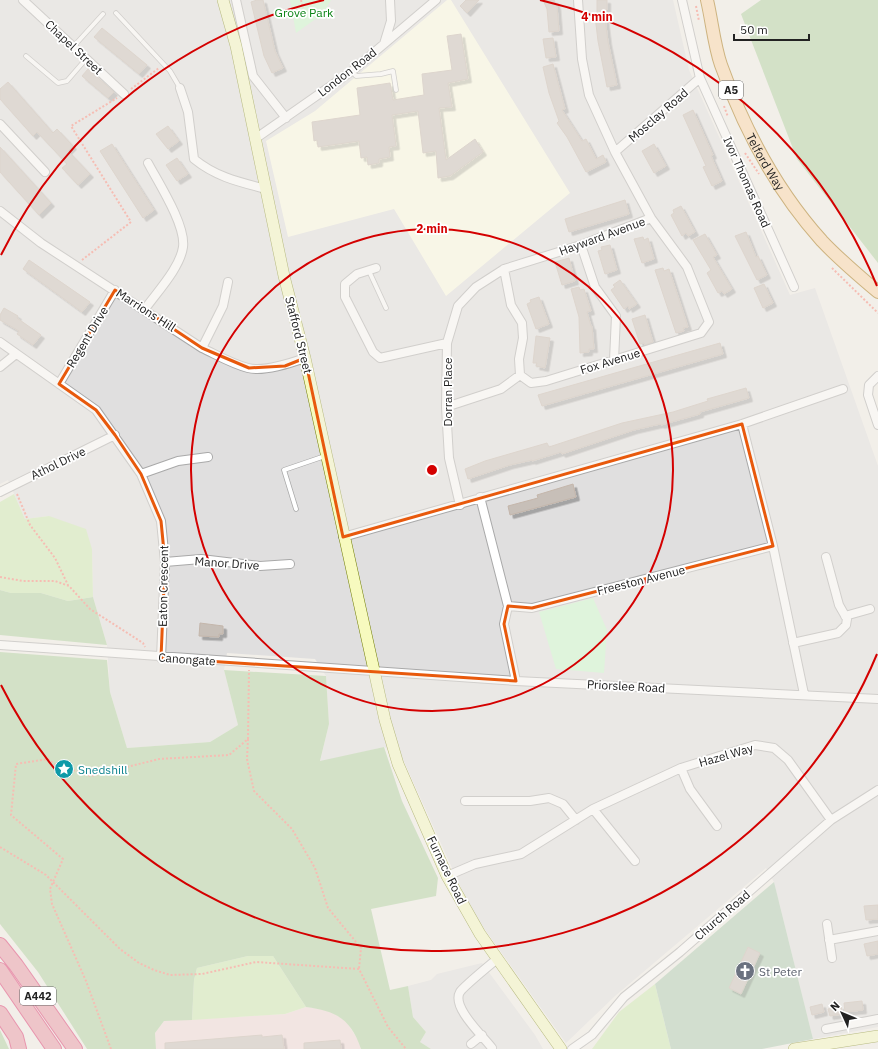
<svg xmlns="http://www.w3.org/2000/svg" width="878" height="1049" font-family="'IBM Plex Sans',sans-serif">
<style>
.residential{fill:#e0dfdf}
.commercial{fill:#f2dad9}
.education{fill:#ffffe5}
.grass{fill:#cdebb0}
.forest{fill:#add19e}
.cemetery{fill:#aacbaf}
.park{fill:#c8facc}
.building{fill:#c7bfb8;stroke:#c4b6ab;filter:url(#shadow)}
.lines{fill:none;stroke-linecap:round;stroke-linejoin:round}
.lane-casing{stroke:#a9a9a9;stroke-width:5.5}
.street-casing{stroke:#a9a9a9;stroke-width:10}
.secondary-casing{stroke:#707d05;stroke-width:12}
.primary-casing{stroke:#a06b00;stroke-width:14}
.highway-casing{stroke:#dc2a67;stroke-width:16}
.path{stroke:#fa8072;stroke-width:2;stroke-dasharray:2 2;stroke-linecap:butt}
.lane{stroke:#fff;stroke-width:4}
.street{stroke:#fff;stroke-width:8}
.secondary{stroke:#f7fabf;stroke-width:11}
.primary{stroke:#fcd6a4;stroke-width:12}
.highway{stroke:#e892a2;stroke-width:14}
.marked{fill:none;stroke:#e8590c;stroke-width:3;stroke-linejoin:round}
.ring{fill:none;stroke:#d40000;stroke-width:2}
.labels{text-anchor:middle;dominant-baseline:central;stroke-width:3.5;stroke-linejoin:round;paint-order:stroke}
.shield{fill:#fff;stroke:#646464;stroke-width:1}
.shield-label{font-size:11px;font-weight:bold;fill:#222}
.park-label{font-size:12px;fill:#0c8416;stroke:#fff}
.street-label{font-size:12px;fill:#222;stroke:#fff}
.culture-label{font-size:12px;fill:#0d838f;stroke:#fff;text-anchor:start}
.worship-label{font-size:12px;fill:#5b616d;stroke:#fff;text-anchor:start}
.centre{fill:#d40000;stroke:#fff;stroke-width:2}
.ring-label{font-size:12px;text-anchor:middle;font-weight:bold;fill:#d40000;stroke:#fff;stroke-width:3.5;stroke-linejoin:round;paint-order:stroke}
</style>
<defs>
<filter id="shadow"><feDropShadow dx="3.5" dy="3.5" stdDeviation="0" flood-color="#0004"/></filter>
</defs>
<rect width="100%" height="100%" fill="#f2efe9"/>
<path class="residential" d="M0,0H673L689,70L790,295L815,288L878,466V1027L813,1039L774,882L766,868L615,996L566,1043L471,910L402,757L384,747L320,762L329,724L326,676L315,659L227,653L224,670L238,725L210,742L127,748L110,692L107,645L93,597L92,549L49,516L25,519L8,480L0,484Z
M482,963L535,1035L543,1049H431L420,1042L426,1032L413,1017L408,986L431,980L437,974Z"/>
<path class="commercial" d="M306,1007L328,1010L346,1021L358,1040L361,1049H156L155,1033L164,1021L285,1014Z"/>
<path class="education" d="M447,0H451L570,193L446,296L394,209L288,237L266,141L315,111Z"/>
<path class="grass" d="M14,494L25,519L49,516L86,529L92,549L93,597L68,601L41,593H11L0,590V502Z
M248,956H273L306,1007L285,1014L192,1020L194,980L197,968Z
M655,984L671,1049H592L619,1012Z"/>
<path class="forest" d="M761,0H878V263L797,159L741,14Z
M0,590L11,593H41L68,601L93,597L107,645L0,635Z
M0,652L107,660L110,692L127,748L210,742L238,725L224,670L326,676L329,724L320,761L384,747L402,801L438,878L436,896L371,909L390,990L408,986L413,1017L426,1032L420,1042L431,1049H361C351,1019 336,1011 306,1007L273,956H248L197,968L194,980L192,1020L164,1021L155,1033L156,1049H87L38,972L0,924Z
M0,1030L9,1049H0Z"/>
<path class="cemetery" d="M774,882L813,1039L762,1049H671L655,984Z"/>
<path class="park" d="M290,0H331L324,13L296,33Z
M593,598L607,630L604,673L556,669L539,612Z"/>
<path class="building" d="M257,0H263L275,51L283,68L272,73L264,56L251,2Z
M466,0H479L467,13L460,6Z
M543,0H554L557,6L559,31L549,32L547,9Z
M597,0H607V10H604L608,42L617,85L607,87L598,41L595,16H597Z
M102,28L147,65L139,74L94,37Z
M461,34L468,79L448,83L452,107L439,108L446,160L475,139L483,152L450,176L438,178L436,151L423,153L418,111L392,115L396,146L389,147L390,157L379,159V163L368,165L367,157L361,158L359,141L318,147L317,140L314,141L312,122L360,115L357,88L390,83L393,100L424,95L422,74L452,70L447,36Z
M553,38L556,57L546,58L543,39Z
M553,64L565,109L562,110L582,141L586,139L596,159L603,155L606,162L586,172L567,137L557,123L559,121L549,93L543,67Z
M88,69L114,92L108,98L82,76Z
M8,82L53,133L57,129L73,146L68,151L90,174L78,185L62,168L67,164L37,132L33,136L0,99V89Z
M693,110L713,155L711,156L722,181L712,186L703,167L706,166L683,115Z
M168,126L179,141L168,149L156,134Z
M112,144L154,210L143,218L100,151Z
M654,144L666,166L654,173L642,151Z
M0,147L51,203L39,215L0,172Z
M177,158L188,174L177,181L166,165Z
M625,200L629,214L569,232L565,219Z
M681,206L695,232L688,236L686,233L682,236L671,215L674,213L673,210Z
M746,232L756,257L758,256L767,275L757,280L735,236Z
M705,234L717,255L713,257L732,289L724,294L722,291L718,293L707,273L711,270L693,240Z
M643,237L644,240L648,238L654,259L642,263L634,239Z
M610,245L617,270L605,274L598,251L602,250L601,247Z
M569,258L575,281L562,285L555,262Z
M29,260L90,302L82,312L23,269Z
M663,268L664,271L669,269L688,327L683,328L684,331L676,333L655,270Z
M620,280L637,304L629,309L628,306L624,309L611,290L615,287L613,285Z
M764,284L773,303L763,308L754,288Z
M579,287L580,290L584,289L591,311L587,312L591,326H592L594,349H589V352L580,353L579,317L571,289Z
M539,297L549,324L536,329L527,304L531,302L530,300Z
M4,308L18,316L17,318L41,335L33,345L17,334L19,331L0,320V315Z
M645,315L653,342L645,345L644,343L640,344L632,319Z
M536,336L550,338L545,368L536,366L537,363H533Z
M720,343L723,354L542,406L538,395Z
M746,388L749,398L700,412V414L661,425L660,424L634,430L562,454L561,452L532,461V460L510,465L468,479L465,469L485,461L547,443L549,447L622,423L673,412L708,401L707,399Z
M573,484L576,497L510,515L508,506L538,498L537,495Z
M200,623L223,626V634H219V637L199,636Z
M878,905V919L866,920L864,906Z
M878,941V954L867,956L864,944Z
M748,947L760,953L741,994L729,988Z
M862,1001L863,1010L845,1012L844,1003Z
M822,1004L824,1012L812,1015L810,1007Z
M841,1006L843,1014L830,1016L828,1009Z
M262,1035V1037L282,1035L284,1049H165V1043Z
M340,1040L341,1049H304V1043Z"/>
<g class="lines">
<defs>
<path id="lane" d="M116,13L170,71L180,88
M73,47L103,14
M26,56L58,83L67,81L86,59
M352,71L356,76L381,74L393,71L396,90
M369,271L386,308
M296,509L284,470L325,456"/>
<path id="street" d="M23,0L124,94
M236,0L253,76L286,118
M578,0L582,59L589,95L615,152
M682,0L700,78L794,287
M384,44L391,21L390,0
M180,88L188,112L194,159C216,177 239,182 266,189
M0,124L45,172
M255,139L352,71L436,0
M0,211L41,243L202,348C217,355 232,364 248,368C263,372 291,363 305,358
M651,218L615,152L700,78
M581,245L595,287L616,316L614,360
M376,268L357,274L345,284V297L373,352L380,358L447,343
M145,309C157,292 180,268 183,247C186,225 158,182 148,163
M0,342L96,410L141,474L161,521L165,562L161,658
M202,348L223,306L228,282
M0,367L16,354
M878,376L869,385L868,395L878,425
M59,384L115,290
M446,407L501,389L520,375L519,359L523,338L522,323L511,305L504,269
M742,424L773,546L804,694
M141,474L178,461L208,457
M0,492L115,435
M480,497L508,606L504,624L516,681
M460,505L449,458L446,407L447,343L458,306L476,287L504,269L581,245L651,218L687,267L709,322L701,333L546,381L531,383L520,375
M343,537L742,424L843,389
M165,562L201,559L260,566L290,564
M508,606L532,608L773,546
M845,616L870,609
M793,643L838,633L846,625L847,619L839,605L826,557
M0,645L516,681L878,699
M465,801H530L549,798L563,804L576,820
M593,809L635,861
M717,826L690,789L681,768L755,745L774,748L788,760L831,820
M447,876L475,864L521,854L593,809L681,768
M827,924L832,958
M829,940L878,931
M826,1029L878,1019
M471,1044L482,1035
M492,1048C483,1036 451,1007 460,992C464,986 490,965 497,959
M572,1049L592,1035L624,997L680,952L831,820L878,790"/>
<path id="secondary" d="M223,0L236,46L284,276L305,358L385,720L398,764L447,876L480,934L561,1049
M794,1049L878,1036"/>
<g id="primary">
<path id="s1" d="M707,0C712,21 714,45 721,65C744,129 777,191 822,241C839,259 859,276 878,292"/>
</g>
<path id="highway" d="M0,945L16,965L75,1049
M0,970L54,1049
M0,1013L16,1037L19,1049"/>
</defs>
<use href="#lane" class="lane-casing"/>
<use href="#street" class="street-casing"/>
<use href="#secondary" class="secondary-casing"/>
<use href="#primary" class="primary-casing"/>
<use href="#highway" class="highway-casing"/>
<path class="path" d="M301,0L303,8
M696,6L699,21
M131,89L159,68
M724,106L728,117
M745,153L759,174
M82,260L131,222L71,126L117,98
M832,268L878,313
M17,494L30,525L55,558L68,585
M0,577L23,581H55L69,586L90,609L143,643L145,647
M248,739L247,759L254,791L292,829L315,868L328,908L361,948L359,969
M0,847L46,875L120,949L139,963L154,970L170,975L202,974L256,962L359,969L388,1027L406,1049
M111,1049L86,981L52,904L50,889L63,859L11,815L16,764L48,759L54,764L91,776L159,759L229,755L248,739L249,670"/>
<use href="#lane" class="lane"/>
<use href="#street" class="street"/>
<use href="#secondary" class="secondary"/>
<use href="#primary" class="primary"/>
<use href="#highway" class="highway"/>
</g>
<path d="M0 0H878V1049H0ZM115,290L202,348L249,368L285,366L305,358L343,537L742,424L773,546L532,608L508,606L504,624L516,681L161,658L165,562L161,521L141,474L115,435L96,410L59,384Z" fill="#f2efe9" fill-opacity=".55" fill-rule="evenodd"/>
<path class="marked" d="M115,290L202,348L249,368L285,366L305,358L343,537L742,424L773,546L532,608L508,606L504,624L516,681L161,658L165,562L161,521L141,474L115,435L96,410L59,384Z"/>
<g class="ring">
<circle cx="432" cy="470" r="241"/>
<path d="M877 654A482 482 0 0 1 1 685M1 255A482 482 0 0 1 324 0M540 0A482 482 0 0 1 877 286"/>
</g>
<defs>
<symbol id="sight-disc" viewBox="-11 -11 22 22"><circle r="9.5" fill="#0f9aa8" stroke="#fff"/><path d="M0-6L1.8-2.2L6-1.7L2.9 1.2L3.7 5.4L0 3.3L-3.7 5.4L-2.9 1.2L-6-1.7L-1.8-2.2Z" fill="#fff"/></symbol>
<symbol id="church-disc" viewBox="-11 -11 22 22"><circle r="9.5" fill="#6b7280" stroke="#fff"/><path d="M-1.2-6h2.4v3.5h3.3v2.4h-3.3V6h-2.4V-.1h-3.3v-2.4h3.3Z" fill="#fff"/></symbol>
</defs>
<g fill-rule="evenodd">
<use href="#sight-disc" x="53" y="758" width="22" height="22"/>
<use href="#church-disc" x="734" y="960" width="22" height="22"/>
</g>
<g class="labels">
<g class="shield">
<rect x="719" y="81" width="24" height="18" rx="3"/>
<rect x="20" y="987" width="36" height="18" rx="3"/>
</g>
<g class="shield-label">
<text x="731" y="90">A5</text>
<text x="38" y="996">A442</text>
</g>
<g class="park-label">
<text x="304" y="12">Grove Park</text>
</g>
<g class="street-label">
<text transform="translate(74 47) rotate(43)">Chapel Street</text>
<text transform="translate(347 72) rotate(-38)">London Road</text>
<text transform="translate(658 115) rotate(-41)">Mosclay Road</text>
<text stroke="none"><textPath href="#s1" startOffset="173">Telford Way</textPath></text>
<text transform="translate(747 182) rotate(66)">Ivor Thomas Road</text>
<text transform="translate(602 236) rotate(-20)">Hayward Avenue</text>
<text transform="translate(146 310) rotate(33)">Marrions Hill</text>
<text transform="translate(299 335) rotate(76)">Stafford Street</text>
<text transform="translate(87 337) rotate(-59)">Regent Drive</text>
<text transform="translate(610 361) rotate(-17)">Fox Avenue</text>
<text transform="translate(447 392) rotate(-90)">Dorran Place</text>
<text transform="translate(58 463) rotate(-26)">Athol Drive</text>
<text transform="translate(227 563) rotate(4)">Manor Drive</text>
<text transform="translate(641 580) rotate(-14)">Freeston Avenue</text>
<text transform="translate(163 586) rotate(-89)">Eaton Crescent</text>
<text transform="translate(187 659) rotate(4)">Canongate</text>
<text transform="translate(626 686) rotate(3)">Priorslee Road</text>
<text transform="translate(726 755) rotate(-16)">Hazel Way</text>
<text transform="translate(447 870) rotate(64)">Furnace Road</text>
<text transform="translate(722 915) rotate(-41)">Church Road</text>
</g>
<g class="culture-label">
<text x="78" y="769">Snedshill</text>
</g>
<g class="worship-label">
<text x="759" y="971">St Peter</text>
</g>
</g>
<circle cx="432" cy="470" r="6" class="centre"/>
<g class="ring-label">
<text x="597" y="21">4 min</text>
<text x="432" y="233">2 min</text>
</g>
<g transform="translate(842 1013) rotate(314)" stroke="#ffffff" stroke-width="3" paint-order="stroke">
<path d="M0-3L7 15L0 10L-7 15Z" fill="#222222"/>
<text y="-6" font-size="11" font-weight="bold" text-anchor="middle" fill="#222222">N</text>
</g>
<path d="M734 34v6h75v-6" fill="none" stroke="#222222" stroke-width="2"/>
<text x="740" y="34" font-size="12" fill="#222222" stroke="#ffffff" stroke-width="3" paint-order="stroke">50 m</text>
</svg>
